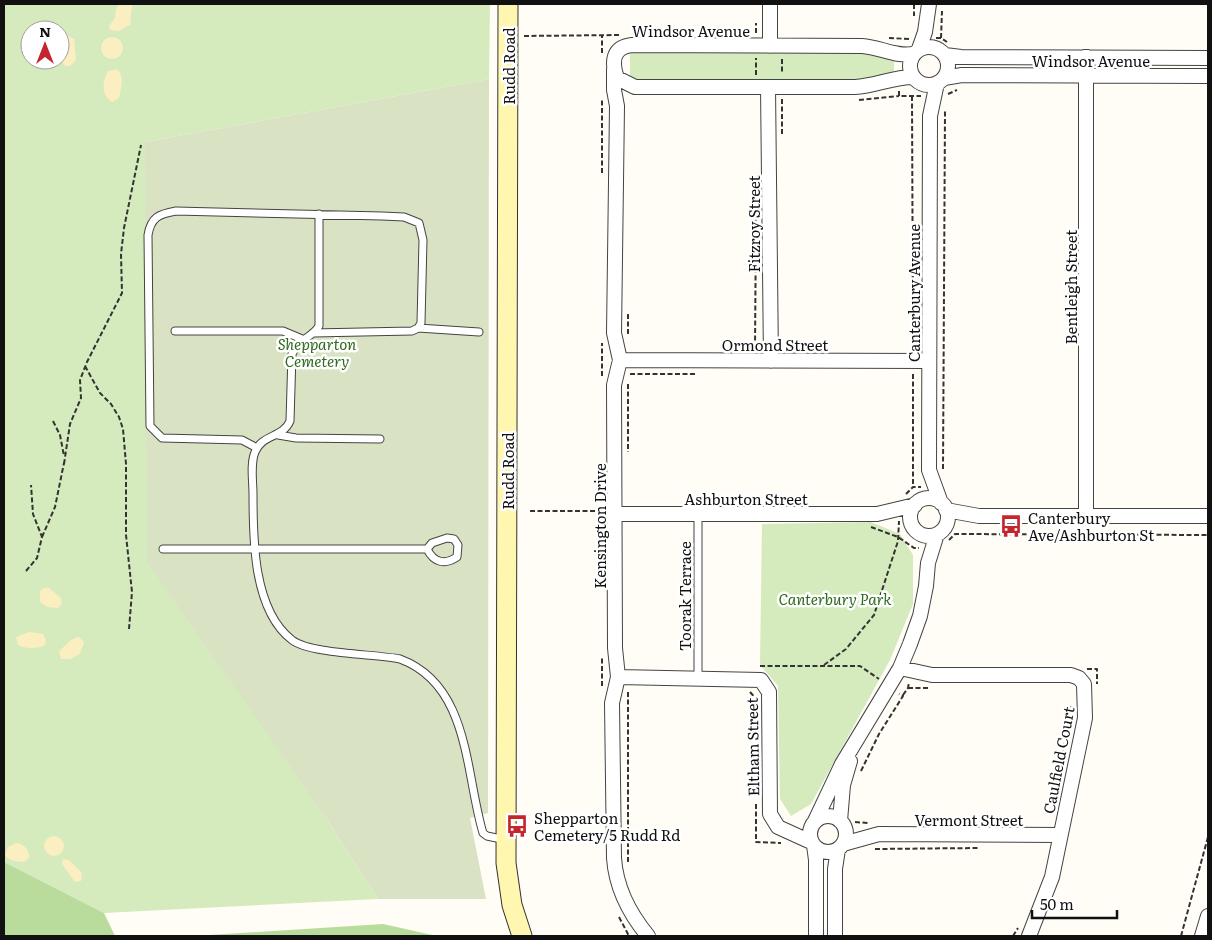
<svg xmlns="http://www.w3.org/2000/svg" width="1212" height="940" font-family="Literata,serif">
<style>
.green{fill:#d5ebbd;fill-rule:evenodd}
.forest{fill:#b9dc9c}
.sand{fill:#fbeec1}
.cemetery{fill:#d9e3c4}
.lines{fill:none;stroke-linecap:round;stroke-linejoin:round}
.lane-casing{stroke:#444;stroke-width:9}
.street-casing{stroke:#444;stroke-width:16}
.secondary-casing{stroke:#333;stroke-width:21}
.path{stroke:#333;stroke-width:2;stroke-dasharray:5 2.5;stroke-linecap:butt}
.lane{stroke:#fff;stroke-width:7}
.street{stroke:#fff;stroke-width:14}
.secondary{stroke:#fff6b0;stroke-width:19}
.labels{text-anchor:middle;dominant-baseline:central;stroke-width:5;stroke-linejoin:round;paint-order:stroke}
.street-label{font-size:15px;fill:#111;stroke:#fff}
.park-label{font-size:15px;font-style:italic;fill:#2f6b1f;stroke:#fff}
.poi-label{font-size:15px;fill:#111;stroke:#fff;text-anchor:start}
</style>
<rect width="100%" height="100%" fill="#fffdf5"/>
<path class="green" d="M4,4H490L489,79L145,142L324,815L378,899L104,913L4,862ZM30,30H60V60H30Z
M630,52H867L894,60V75L866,82H630Z
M871,522L900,534L913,555V604L890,660L811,804L791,816L780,799L778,686L760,665L762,524Z"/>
<path class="forest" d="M4,862L104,913L115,936H4Z
M383,924L437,936H193Z"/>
<path class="sand" d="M119,4L132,5L130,25L119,31L110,30L109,26L115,18L116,9Z
M67,35L74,39L76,60L70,66H65L60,58V38Z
M101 48a11 11 0 1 1 22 0a11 11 0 1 1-22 0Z
M117,69C125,77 121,88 119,98L112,102C101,95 102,82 108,71Z
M49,588L61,598L62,604L58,608L47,607L40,602V591L44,588Z
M29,632L43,634L46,640L45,645C39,649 24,649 18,645L16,637Z
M79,637L84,642L80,654L70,659H61L59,652C64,646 71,638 79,637Z
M44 846a10 10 0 1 1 20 0a10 10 0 1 1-20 0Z
M16,843C24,844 30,850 29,858L24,862L13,861L5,856L8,847Z
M63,859L69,860L82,873L81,881L75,882L62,864Z"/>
<path class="cemetery" d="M489,79L488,813L470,818L486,899H378L324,815L147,562L145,142Z"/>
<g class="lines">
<defs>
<path id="lane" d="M319,214V326C312,338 299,338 292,354L290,421C283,438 262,434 255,452C250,464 253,481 253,494C253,539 253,610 292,640C310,654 375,654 400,659C470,685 465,773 483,833L487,836L506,840
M418,328L479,332
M175,331H283L302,339
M278,435L296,438L380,439
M257,448L242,440L162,438L150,426L148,235C151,217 159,214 176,211L382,216L404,217L419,223L423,240L421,323L418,328L412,331L313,333
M698,514V678
M447,538L454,539L458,545L457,557C445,565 434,563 427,549L432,543Z
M163,549H427"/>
<path id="street" d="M770,46V4
M910 66a19 19 0 1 1 38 0a19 19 0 1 1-38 0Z
M919,49L925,32L929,4
M945,55L961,57L1208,58
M1086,57V516
M614,69V90L617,106L614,333L620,360L614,385L615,648L618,677L612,703L614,858C616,888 629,913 648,936
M913,77C893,77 875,86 855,87H635L617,78C611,61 613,47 632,45L862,46C880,47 895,57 913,54
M944,78L962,75L1208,76
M937,83L930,116L929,470L941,503
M768,87L771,361
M620,360L929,361
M910 517a19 19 0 1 1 38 0a19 19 0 1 1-38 0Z
M946,510L979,516H1208
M615,514H877L915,505
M900,668L932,675H1071L1079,678L1084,684L1085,718L1052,877L1029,936
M618,677L761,680L769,692L770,814L778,827L811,842
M810 834a18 18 0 1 1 36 0a18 18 0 1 1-36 0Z
M815,821L842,764L900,668L910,644L920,616L926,586L928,563L937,534
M840,821L843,785L850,761
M843,844L879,834L1059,835
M814,845L816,860V936
M835,936V869L838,849
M1202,936L1208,916"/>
<path id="secondary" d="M508,4L506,863L512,905L522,936"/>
</defs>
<use href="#lane" class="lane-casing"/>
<use href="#street" class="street-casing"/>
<use href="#secondary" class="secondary-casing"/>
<path class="path" d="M914,4V16
M756,33V23
M524,36L619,35
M889,38L909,39
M936,38H941L947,42
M941,38L942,11
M602,53V35
M782,59V74
M756,75V58
M899,91V96H921
M948,94L957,90
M912,96L913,349
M782,99V134
M859,100L899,96
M602,173V100
M628,314V334
M755,348L756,218
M85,366L100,393L111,404L119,417L123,429L126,464V535L132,592L129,629
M630,374H696
M913,374V486
M602,376V343
M628,384V452
M53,421L60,435L64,456
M64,464L70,424L81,398L80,380L87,362L122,293L121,254L124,228L141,145
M943,469L945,111
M906,494L913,487H921
M530,511H602
M871,527L898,537L914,548H919
M42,537L55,507L64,463
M949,540L955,534L1208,535
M26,571L37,558L42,537L33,514L31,485
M824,665L846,649L874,615L898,541L899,521
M760,666H860L879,679
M1087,669H1097V684
M602,686V658
M908,688H929
M628,692V862
M750,692L757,700
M903,695L908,688L909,682
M861,771L879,734L903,696L899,694
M756,804V842L781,843
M1053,807L1071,706
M855,822L868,823
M875,849L978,848
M619,917L629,936
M1013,936L1018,928
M1181,936L1208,837"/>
<use href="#lane" class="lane"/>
<use href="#street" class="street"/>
<use href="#secondary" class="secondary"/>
</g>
<defs>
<symbol id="bus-bare" viewBox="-9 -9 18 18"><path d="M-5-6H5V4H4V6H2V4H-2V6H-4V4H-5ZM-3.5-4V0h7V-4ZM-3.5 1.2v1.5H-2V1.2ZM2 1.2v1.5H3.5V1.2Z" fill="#c4262e" stroke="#fff" stroke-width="2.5" paint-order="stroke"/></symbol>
</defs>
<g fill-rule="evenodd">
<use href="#bus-bare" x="995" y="510" width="32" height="32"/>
<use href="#bus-bare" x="501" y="810" width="32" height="32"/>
</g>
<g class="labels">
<g class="street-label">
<text x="691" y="30">Windsor Avenue</text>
<text x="1091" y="60">Windsor Avenue</text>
<text transform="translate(508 66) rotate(-90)">Rudd Road</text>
<text transform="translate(753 224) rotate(-90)">Fitzroy Street</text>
<text transform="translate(1070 287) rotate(-90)">Bentleigh Street</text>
<text transform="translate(913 293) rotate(-90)">Canterbury Avenue</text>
<text x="775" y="344">Ormond Street</text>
<text transform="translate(507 471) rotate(-90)">Rudd Road</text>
<text x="746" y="498">Ashburton Street</text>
<text transform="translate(599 526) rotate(-90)">Kensington Drive</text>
<text transform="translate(684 596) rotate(-90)">Toorak Terrace</text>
<text transform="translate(752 747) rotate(-91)">Eltham Street</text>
<text transform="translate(1058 760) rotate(-79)">Caulfield Court</text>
<text x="969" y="819">Vermont Street</text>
</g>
<g class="park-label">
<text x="317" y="343">Shepparton<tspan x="317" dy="17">Cemetery</tspan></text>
<text x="835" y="598">Canterbury Park</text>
</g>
<g class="poi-label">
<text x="1028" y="517">Canterbury<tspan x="1028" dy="17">Ave/Ashburton St</tspan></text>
<text x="534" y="817">Shepparton<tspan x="534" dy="17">Cemetery/5 Rudd Rd</tspan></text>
</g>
</g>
<rect width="1212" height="940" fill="none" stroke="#111111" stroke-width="10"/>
<g transform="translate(45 45)"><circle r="24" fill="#ffffff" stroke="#a0a0a0"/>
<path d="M0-4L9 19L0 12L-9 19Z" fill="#c4262e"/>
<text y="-8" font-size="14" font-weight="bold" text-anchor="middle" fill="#111111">N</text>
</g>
<path d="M1032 910v8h85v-8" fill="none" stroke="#111111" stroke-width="2.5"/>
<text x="1040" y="910" font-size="15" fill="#111111" stroke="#ffffff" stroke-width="4" paint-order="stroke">50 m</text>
</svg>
